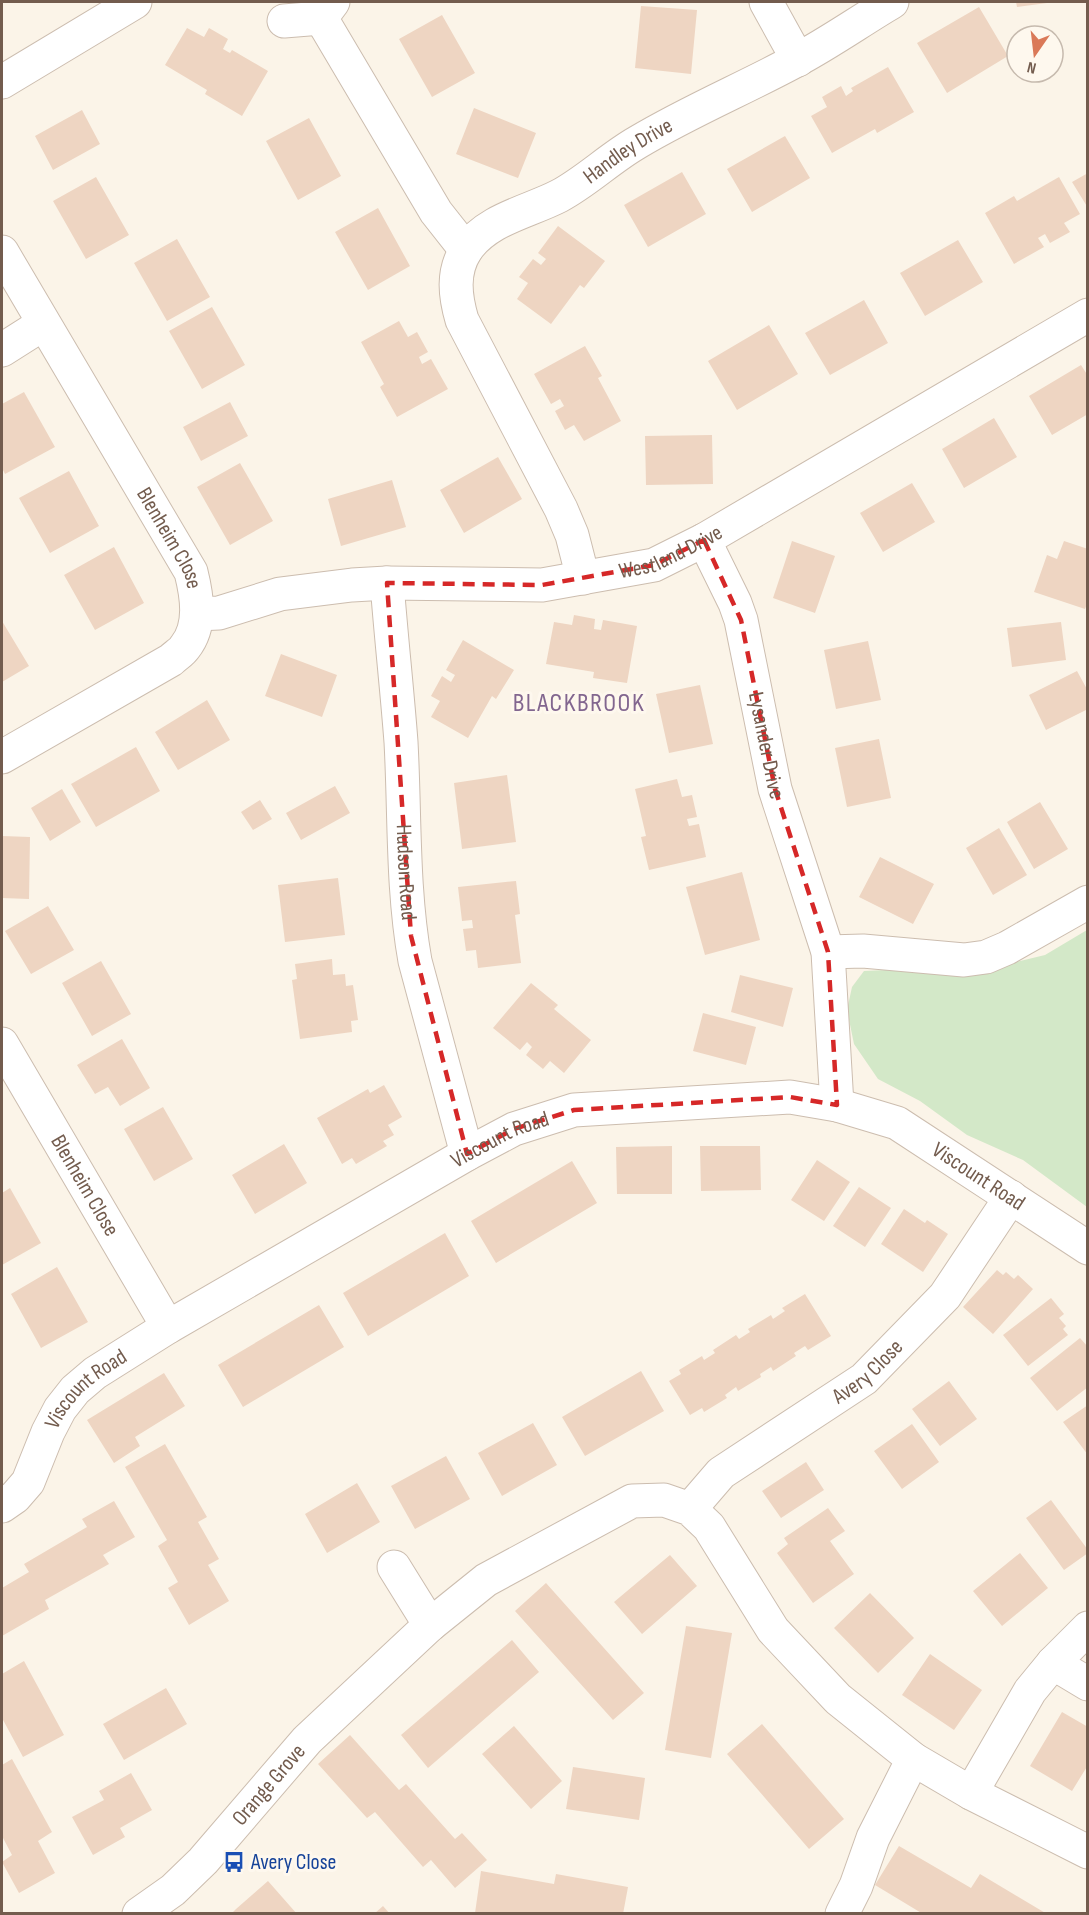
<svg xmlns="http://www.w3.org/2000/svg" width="1089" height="1915" font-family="'Sofia Sans Condensed',sans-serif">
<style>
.green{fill:#d3e8c8}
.building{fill:#eed5c2}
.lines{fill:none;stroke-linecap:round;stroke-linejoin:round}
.minor-casing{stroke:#ccbdaf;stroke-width:35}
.minor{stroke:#fff;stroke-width:33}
.marked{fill:none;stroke:#d62828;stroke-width:4.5;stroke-dasharray:12 8;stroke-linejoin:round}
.labels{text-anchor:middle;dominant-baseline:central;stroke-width:6;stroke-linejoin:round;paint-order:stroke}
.street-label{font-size:22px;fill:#735c4e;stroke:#fef8ee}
.transit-label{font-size:22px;fill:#164399;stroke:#fef8ee;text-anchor:start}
.quarter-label{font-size:26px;letter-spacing:1.5px;fill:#82668f;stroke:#fef8ee}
</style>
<rect width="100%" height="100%" fill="#fbf4e8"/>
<path class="green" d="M1087,930V1207L1023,1160L967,1135L920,1101L878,1079L854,1044L847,1010L852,987L864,971L886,970L949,975L988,969L1045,955Z"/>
<path class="building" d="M1016,2H1047V3L1017,7Z
M641,6L697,10L691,74L635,68Z
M979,7L1008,56L947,93L917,43Z
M442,15L475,73L432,97L399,39Z
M187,28L204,37L209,28L228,39L223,49L230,53L232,50L268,71L242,116L205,94L207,90L165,65Z
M888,67L914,112L877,133L875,129L832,153L811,116L827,107L822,97L841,86L846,96L853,91L851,88Z
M474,108L536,133L518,178L456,154Z
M82,110L100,144L53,170L35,136Z
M309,118L341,176L298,200L266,141Z
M785,136L810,178L752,212L727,169Z
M682,172L706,214L648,247L624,205Z
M1088,173V208L1072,182Z
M96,177L129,235L86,259L53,201Z
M1059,177L1080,214L1064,223L1070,232L1050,243L1045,234L1038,238L1044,247L1014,264L985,213L1014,196L1017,201Z
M378,208L410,266L368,290L335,232Z
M558,226L605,261L584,288L580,285L551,324L517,299L528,283L519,277L533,259L541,265L546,259L538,253Z
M177,239L210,297L167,321L134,263Z
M958,240L983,282L925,316L900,273Z
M864,300L888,343L830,375L805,333Z
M212,307L245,365L202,389L169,331Z
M399,321L408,337L417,332L428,352L419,357L422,364L431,359L448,389L397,417L380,387L384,384L361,342Z
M769,325L798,374L737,410L708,361Z
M585,346L602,376L598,378L621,421L584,441L574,425L565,430L555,411L564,406L560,399L551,404L534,374Z
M1081,365L1088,376V414L1052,435L1029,396Z
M24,392L55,447L5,474L2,468V404Z
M230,402L248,436L201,461L183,427Z
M994,418L1017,457L964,488L942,449Z
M712,435L713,484L646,485L645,436Z
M498,457L522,499L464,533L440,490Z
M240,463L273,521L230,545L197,487Z
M69,471L99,526L50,553L19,498Z
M392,480L406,527L341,546L328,499Z
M912,483L935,522L883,552L860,513Z
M792,541L835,556L815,613L773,598Z
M1064,541L1088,549V601L1085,609L1034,592L1047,555L1057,559Z
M114,547L144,603L95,630L64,575Z
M574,615L595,619L594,629L601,630L603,620L637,626L627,683L593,678L594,672L546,664L554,622L572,625Z
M2,621L29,666L2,682Z
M1061,622L1066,660L1012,667L1007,628Z
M463,640L514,670L496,699L492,696L468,738L431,717L440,701L431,696L442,676L451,682L455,675L446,670Z
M868,641L881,700L836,709L824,650Z
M281,654L337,675L322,717L265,696Z
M1077,671L1088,691V709L1046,730L1029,695Z
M700,685L713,744L669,753L656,694Z
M207,700L230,740L178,770L155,732Z
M879,739L891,798L847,807L835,748Z
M136,747L160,791L96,827L71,784Z
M507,775L516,842L462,849L454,783Z
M677,779L682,797L692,795L697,817L687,819L689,826L699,824L706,857L649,870L641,837L646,836L635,789Z
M335,786L350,813L301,840L286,813Z
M62,789L81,822L50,841L31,808Z
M260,800L272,819L253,830L241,812Z
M1040,802L1068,849L1034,869L1007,822Z
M999,828L1027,875L993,895L966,848Z
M2,836L30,837L29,899L2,898Z
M880,857L934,884L913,924L859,897Z
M742,872L760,940L705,955L686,887Z
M338,878L345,935L285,942L278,885Z
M516,881L520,914L515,915L521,963L478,968L476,950L466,951L463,929L473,928L472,920L462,921L458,887Z
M48,906L74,950L31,974L5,931Z
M332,959L333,975L345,974L346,986L353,985L358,1020L351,1021L352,1032L300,1039L292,980L297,979L295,964Z
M101,961L131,1014L92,1036L62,983Z
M740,975L793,988L783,1027L731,1012Z
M531,983L558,1005L554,1009L591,1040L564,1073L550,1061L543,1069L526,1055L532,1047L527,1042L520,1050L493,1028Z
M703,1013L756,1027L746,1065L693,1051Z
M122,1039L150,1088L120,1106L108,1087L95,1094L77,1065Z
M384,1085L402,1117L388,1125L394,1135L383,1141L387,1146L356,1164L352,1158L342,1164L317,1118L368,1089L370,1093Z
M163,1107L193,1159L154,1181L124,1129Z
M284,1144L307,1183L255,1214L232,1175Z
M672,1146V1194H617L616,1147Z
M700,1146H760L761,1190L701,1191Z
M817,1160L850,1182L824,1221L791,1200Z
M572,1161L597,1203L496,1263L471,1221Z
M859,1187L891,1208L865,1247L833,1226Z
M10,1188L41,1243L2,1265V1193Z
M904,1209L925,1223L927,1220L948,1234L923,1272L881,1244Z
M445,1233L469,1276L368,1336L343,1293Z
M57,1267L88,1322L41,1348L11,1294Z
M997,1270L1003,1275L1006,1272L1014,1279L1018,1275L1033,1289L993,1334L963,1307Z
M805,1294L831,1336L808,1350L805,1346L794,1353L796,1356L773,1371L771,1367L760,1374L761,1377L738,1391L736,1387L725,1395L727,1398L704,1412L702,1408L690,1415L669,1381L681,1374L679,1370L702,1356L704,1360L715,1353L713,1350L736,1335L739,1339L750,1332L748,1329L771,1315L773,1319L785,1311L782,1308Z
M1051,1298L1064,1314L1059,1318L1066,1326L1063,1329L1068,1335L1028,1366L1003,1335Z
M319,1305L344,1347L243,1407L218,1365Z
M1080,1338L1088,1347V1387L1057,1411L1030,1378Z
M641,1371L664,1411L585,1456L562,1417Z
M164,1373L185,1406L135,1437L140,1446L114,1463L87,1420Z
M949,1381L977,1419L940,1446L912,1409Z
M1088,1405V1455L1063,1422Z
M533,1423L557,1465L502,1496L478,1453Z
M912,1424L939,1462L902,1489L874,1451Z
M165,1444L207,1517L198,1522L219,1559L208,1565L229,1601L189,1625L168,1588L178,1582L158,1546L167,1540L125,1467Z
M446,1456L470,1499L415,1529L391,1486Z
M806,1462L824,1490L781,1518L762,1491Z
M357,1483L380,1522L327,1553L305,1514Z
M1051,1500L1088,1550V1553L1064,1570L1026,1518Z
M114,1501L135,1537L103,1555L109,1564L45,1600L49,1609L2,1636V1588L29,1572L24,1564L87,1527L82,1519Z
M828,1508L845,1531L830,1541L854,1574L813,1603L777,1553L788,1544L784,1538Z
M1020,1553L1048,1588L1002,1626L973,1591Z
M670,1555L697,1586L642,1634L614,1602Z
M546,1583L644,1693L613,1720L515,1611Z
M870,1593L914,1638L878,1673L834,1628Z
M686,1626L732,1633L711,1758L665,1750Z
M512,1640L539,1672L428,1768L401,1735Z
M930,1654L982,1690L954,1730L902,1695Z
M24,1661L64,1735L23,1757L2,1718V1674Z
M166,1688L187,1724L124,1760L103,1724Z
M1062,1712L1088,1727V1765L1072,1791L1030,1766Z
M762,1724L844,1819L809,1849L727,1754Z
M514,1726L562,1781L531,1809L482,1754Z
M350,1735L399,1790L406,1784L455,1839L462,1833L487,1860L455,1888L431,1860L423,1867L375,1812L367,1818L318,1764Z
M12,1759L52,1832L38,1841L55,1873L19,1893L2,1862L12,1855L2,1836V1765Z
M573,1767L645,1778L639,1820L566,1809Z
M131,1773L152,1810L120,1828L125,1837L93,1855L72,1817L104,1800L99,1791Z
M899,1846L971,1888L980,1874L1047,1914H923L875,1885Z
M481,1871L554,1884L556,1874L628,1887L623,1914L475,1913Z
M268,1881L297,1914H231L236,1909Z
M383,1906L390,1914H374Z"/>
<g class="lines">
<defs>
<g id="minor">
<path d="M766,2L798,60"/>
<path d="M321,18L436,212L466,250"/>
<path d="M284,21L321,18L333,2"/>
<path d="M2,82L135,2"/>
<path id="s1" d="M2,252L191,572C197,596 202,626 185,647C182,652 175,656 171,660L2,757"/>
<path d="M2,350L43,324"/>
<path id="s2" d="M704,540L735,603L741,620L775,789L828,952L837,1105"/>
<path id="s3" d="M583,578L572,535L561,509L462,320C455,296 452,272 466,250C487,219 528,212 559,196C587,181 610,158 638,142C688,112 743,89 795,61C829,43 860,21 892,2"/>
<path id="s4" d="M387,583C391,636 397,689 401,742C405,815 402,888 415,961L467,1154"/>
<path id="s5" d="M197,614L219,613L280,594L352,585L387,583L542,585L654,565L704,540L1088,315"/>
<path d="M828,952L863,951L964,960L986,957L1007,948L1088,902"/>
<path id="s6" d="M2,1044L168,1327"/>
<path id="s7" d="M2,1506L15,1497L28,1482L48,1432L60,1409L75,1390L95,1373L168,1327L467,1154L514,1129L574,1110L790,1097L837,1105L897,1123L1088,1248"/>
<path id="s8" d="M690,1509L721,1473L864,1379L945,1296L1011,1197"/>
<path d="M394,1567L430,1625"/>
<path d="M1053,1663L1088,1684"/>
<path d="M971,1793L1030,1691L1053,1663L1088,1628"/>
<path id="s9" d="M139,1914L173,1890L203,1861L307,1740L430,1625L486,1580L632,1501L664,1500L690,1509L709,1527L773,1630L838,1699L913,1759L971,1793L1088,1852"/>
<path d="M842,1914L856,1886L873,1838L913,1759"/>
</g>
</defs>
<use href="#minor" class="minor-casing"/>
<use href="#minor" class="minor"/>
</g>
<path class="marked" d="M704,540L741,620L775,789L828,952L837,1105L790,1097L574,1110L514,1129L467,1154L411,936L387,583L542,585L654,565Z"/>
<defs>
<symbol id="bus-bare" viewBox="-9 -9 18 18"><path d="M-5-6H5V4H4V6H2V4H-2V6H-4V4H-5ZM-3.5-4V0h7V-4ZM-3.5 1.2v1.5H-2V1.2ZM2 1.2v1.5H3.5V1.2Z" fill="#1a4fb4" stroke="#fef8ee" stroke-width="2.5" paint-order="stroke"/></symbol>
</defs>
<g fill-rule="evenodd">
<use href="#bus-bare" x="219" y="1847" width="30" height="30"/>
</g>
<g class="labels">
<g class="street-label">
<text stroke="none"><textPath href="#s3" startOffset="550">Handley Drive</textPath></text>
<text stroke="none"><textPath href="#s1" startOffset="332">Blenheim Close</textPath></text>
<text stroke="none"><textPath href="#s5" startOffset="482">Westland Drive</textPath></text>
<text stroke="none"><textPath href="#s2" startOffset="216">Lysander Drive</textPath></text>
<text stroke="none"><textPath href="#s4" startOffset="290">Hudson Road</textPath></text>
<text stroke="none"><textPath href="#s7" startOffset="634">Viscount Road</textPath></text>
<text stroke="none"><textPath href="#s7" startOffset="1138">Viscount Road</textPath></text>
<text stroke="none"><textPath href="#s6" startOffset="164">Blenheim Close</textPath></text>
<text stroke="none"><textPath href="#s8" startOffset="226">Avery Close</textPath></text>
<text stroke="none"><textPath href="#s7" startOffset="148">Viscount Road</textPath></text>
<text stroke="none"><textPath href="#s9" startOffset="184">Orange Grove</textPath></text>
</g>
<g class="transit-label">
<text x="251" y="1862">Avery Close</text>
</g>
<g class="quarter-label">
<text x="579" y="703">BLACKBROOK</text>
</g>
</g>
<rect width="1089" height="1915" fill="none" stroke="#735c4e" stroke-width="6"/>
<g transform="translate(1035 54) rotate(194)"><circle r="28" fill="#fef8ee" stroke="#c6baae" stroke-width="1.5"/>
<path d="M0-4.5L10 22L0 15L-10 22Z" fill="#da7958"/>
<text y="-9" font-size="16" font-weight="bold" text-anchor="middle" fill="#735c4e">N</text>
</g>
</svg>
